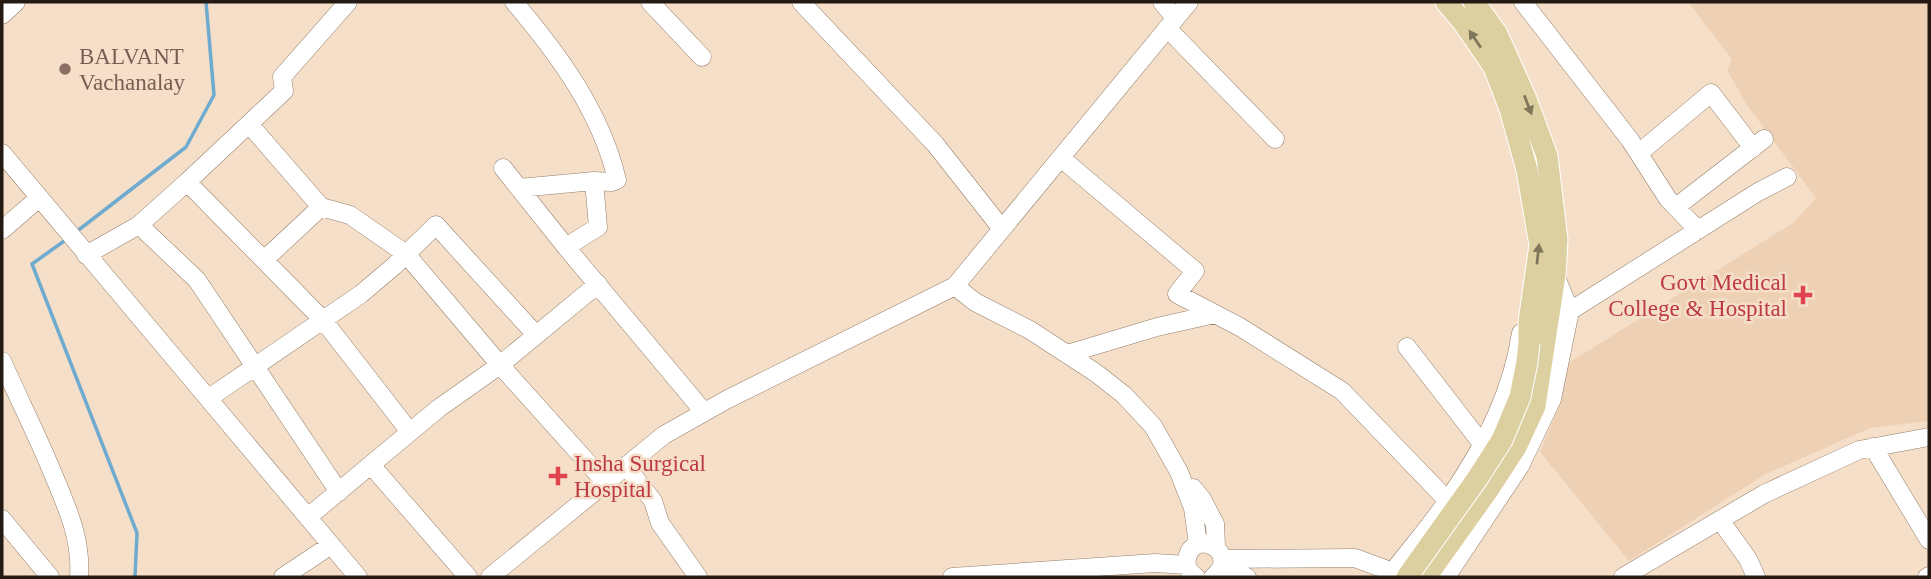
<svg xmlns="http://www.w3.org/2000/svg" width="1931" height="579" font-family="Georgia,serif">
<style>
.built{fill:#eed1b5}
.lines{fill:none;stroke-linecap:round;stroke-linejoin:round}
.stream{stroke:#6eabcf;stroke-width:3.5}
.minor-casing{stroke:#947f6b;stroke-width:19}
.major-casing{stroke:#fff;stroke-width:23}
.minor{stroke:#fff;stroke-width:18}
.major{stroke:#ddd0a0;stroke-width:21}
.major-bridge-casing{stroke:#fff;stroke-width:23;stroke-linecap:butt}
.major-bridge{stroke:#ddd0a0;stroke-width:21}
.oneway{fill:#80765a}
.education-dot{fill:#8d6e63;stroke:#f6dfc9;stroke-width:2.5}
.health-dot{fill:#e0444e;stroke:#f6dfc9;stroke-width:2.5}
.labels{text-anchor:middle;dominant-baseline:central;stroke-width:5;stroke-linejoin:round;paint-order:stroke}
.education-label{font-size:23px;fill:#785e54;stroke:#f6dfc9;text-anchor:start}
.health-label{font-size:23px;fill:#be3a42;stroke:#f6dfc9;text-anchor:end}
</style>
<rect width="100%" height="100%" fill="#f6dfc9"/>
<path class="built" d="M1688,2H1929V421L1870,428L1766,474L1629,561L1540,452L1559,407L1562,367L1793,223L1816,198L1747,105L1727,70L1732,59Z"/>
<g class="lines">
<path class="stream" d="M76,232L186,147L214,95L206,2
M67,239L32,264L137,533L135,577"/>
<defs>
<path id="minor" d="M514,2C559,55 601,112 617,180L612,182L594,181L519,188
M650,2L702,57
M801,2L935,144L1002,229
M1162,2L1175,18
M1523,2L1630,140L1668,199L1698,230
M2,15L16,2
M1167,28L1275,139
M249,124L321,207L350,215L406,254L500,365L606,483
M2,153C120,295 240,435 358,577
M1639,153L1711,93L1753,148
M1061,158L1195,271L1177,294L1240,327L1342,391L1448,501
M503,168L566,247L704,412
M187,182L323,320L410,432
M1676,207L1764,139
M139,225L197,280L339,492
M2,230L39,198
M566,247L598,227L594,181
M86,255L139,225L187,182L284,91L282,77L348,2
M264,260L321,207
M955,286L975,302L1030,330L1096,373L1124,395L1153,426L1179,472L1193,508L1198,544
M1570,311L1758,192L1787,177
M1407,347L1483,445
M1067,354L1157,327L1215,314
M2,361C18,397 36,433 51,469C66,505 82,538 79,577
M209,398L361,294L394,266L436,225L536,335
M1873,447L1929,540
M371,465L468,577
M626,466L653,501L660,523L698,577
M1193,488L1202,499L1215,524L1216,547
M308,517L439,408L500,365L598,284
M2,519L50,577
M1720,520L1748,559L1756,577
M1222,559L1355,558L1401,575
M1222,567L1247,577
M283,577L331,545
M490,577L664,435L726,400L955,286L1189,2
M952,577L1155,563L1187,565
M1196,577C1190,573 1185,567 1187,559C1193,526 1243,553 1213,577
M1389,577C1408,551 1430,527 1448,500C1483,450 1512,394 1521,333
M1446,577L1520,466L1552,399L1570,311L1555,275
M1623,577L1764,494L1859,450L1929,437
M1927,577L1929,576"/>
<path id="major" d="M1446,2L1463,22L1494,67L1510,109L1527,170L1540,245L1529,322V343
M1426,577L1488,490L1516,447L1535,406L1555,275L1557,240L1547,156L1526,99L1497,34L1474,2"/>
</defs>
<use href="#minor" class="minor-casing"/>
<use href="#major" class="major-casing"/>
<use href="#minor" class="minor"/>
<use href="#major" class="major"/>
<defs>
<path id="major-bridge" d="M1407,577L1477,479L1502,440L1520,397L1527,362L1529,343"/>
</defs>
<use href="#major-bridge" class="major-bridge-casing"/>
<use href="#major-bridge" class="major-bridge"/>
</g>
<defs><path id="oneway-solid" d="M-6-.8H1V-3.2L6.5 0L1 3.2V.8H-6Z" transform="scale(1.75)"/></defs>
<g class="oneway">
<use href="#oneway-solid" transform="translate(1475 39) rotate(-124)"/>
<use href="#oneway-solid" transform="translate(1528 105) rotate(69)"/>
<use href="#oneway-solid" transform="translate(1538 254) rotate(-84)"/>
</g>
<circle class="education-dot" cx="65" cy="69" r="7"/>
<g class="health-dot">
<path d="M1799.5 284.5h7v7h7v7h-7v7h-7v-7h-7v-7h7z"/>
<path d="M554.5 465.5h7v7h7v7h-7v7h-7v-7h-7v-7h7z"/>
</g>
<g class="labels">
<g class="education-label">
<text x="79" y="56">BALVANT<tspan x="79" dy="26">Vachanalay</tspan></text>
</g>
<g class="health-label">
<text x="1787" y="282">Govt Medical<tspan x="1787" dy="26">College &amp; Hospital</tspan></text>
<text x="574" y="463" text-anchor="start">Insha Surgical<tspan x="574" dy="26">Hospital</tspan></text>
</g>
</g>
<rect width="1931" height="579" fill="none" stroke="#231b13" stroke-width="7"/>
</svg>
